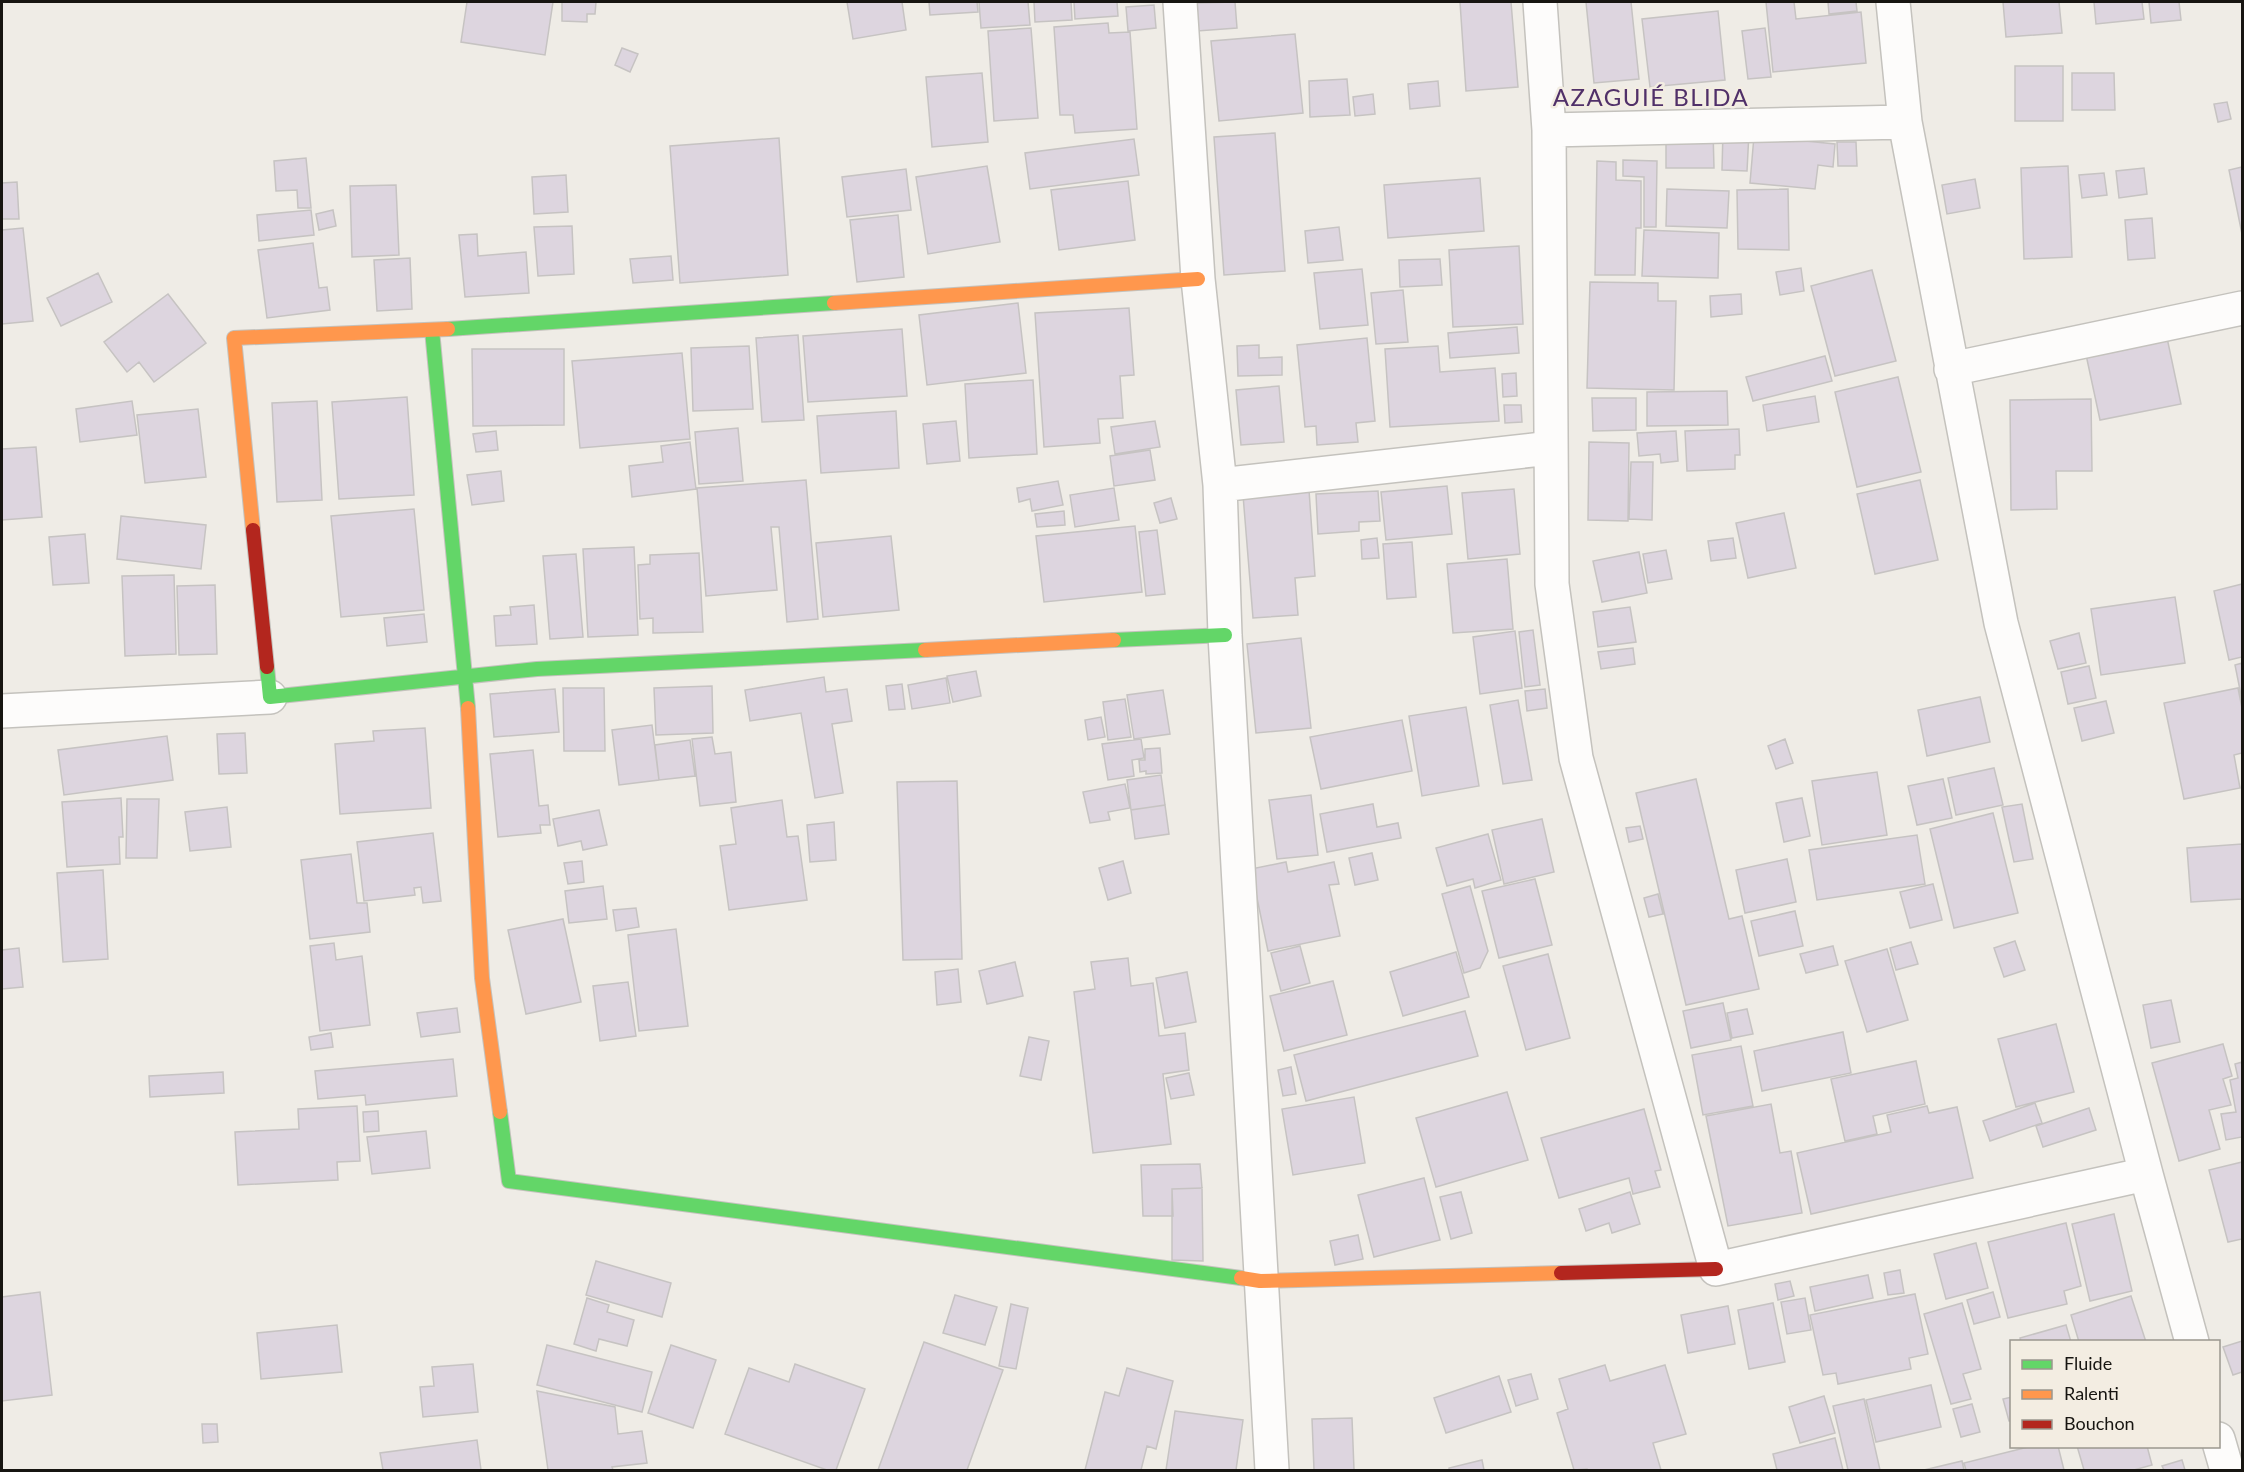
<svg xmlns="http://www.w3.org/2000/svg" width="2244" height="1472" font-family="Lato,sans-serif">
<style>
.building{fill:#ddd5df;stroke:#c6c3c2;stroke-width:1.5}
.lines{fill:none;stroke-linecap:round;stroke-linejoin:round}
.street-casing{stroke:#c4c2bd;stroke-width:36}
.fast-casing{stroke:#c4c2bd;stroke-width:16}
.slow-casing{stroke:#c4c2bd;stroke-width:16}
.jam-casing{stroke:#c4c2bd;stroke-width:16}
.street{stroke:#fdfcfb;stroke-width:33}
.fast{stroke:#63d668;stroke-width:14}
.slow{stroke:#ff974d;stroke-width:14}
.jam{stroke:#b3261e;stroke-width:14}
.labels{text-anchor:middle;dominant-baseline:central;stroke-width:5;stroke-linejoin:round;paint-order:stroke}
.quarter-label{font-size:24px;letter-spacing:1.5px;fill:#503069;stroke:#f3ede2}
</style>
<rect width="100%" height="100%" fill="#efece6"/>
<path class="building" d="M467,2H553L545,55L461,42Z
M562,2H596L595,14H587V22L562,21Z
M847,2H902L906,30L853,39Z
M929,2H977L978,12L930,15Z
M979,2H1028L1030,25L981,28Z
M1034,2H1071L1072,20L1035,22Z
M1074,2H1117L1118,16L1075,19Z
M1235,2L1237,28L1197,31L1195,3Z
M1460,2H1511L1518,87L1466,91Z
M1586,2H1631L1639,79L1594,83Z
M1766,2H1794L1796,19L1861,12L1866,63L1773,72Z
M1828,2H1856L1857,11L1829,14Z
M2003,2H2059L2062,33L2006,37Z
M2094,2H2142L2144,19L2096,24Z
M2149,2H2179L2181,20L2151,23Z
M1154,5L1156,28L1128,31L1126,7Z
M1718,11L1725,80L1650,87L1642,19Z
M1108,23L1109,33L1130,32L1137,129L1075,133L1073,115H1060L1054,27Z
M1031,28L1038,118L994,121L988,31Z
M1765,28L1771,77L1748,79L1742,31Z
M1295,34L1303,113L1219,121L1211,41Z
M622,48L638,54L630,72L615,65Z
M2015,66H2063V121H2015Z
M982,73L988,142L932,147L926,77Z
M2072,73H2114L2115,110H2072Z
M1347,79L1350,115L1310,117L1309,81Z
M1438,81L1440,106L1410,109L1408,84Z
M1373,94L1375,114L1355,116L1353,97Z
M2227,102L2231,119L2218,122L2214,104Z
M1713,131L1714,168H1666V132Z
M1723,131L1749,132L1747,171L1722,170Z
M1275,133L1285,271L1224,275L1214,137Z
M1754,136L1835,144L1833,167L1818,165L1815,189L1750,183Z
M779,138L788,275L680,283L670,146Z
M1134,139L1139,175L1030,189L1025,153Z
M1837,142H1856L1857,166H1838Z
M306,158L311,208H298L297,190L276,191L274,161Z
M1623,160L1657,161L1656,227H1644V177L1623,176Z
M1597,161L1616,162V180L1641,181V228H1636L1635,275H1595Z
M987,166L1000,242L928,254L916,177Z
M2068,166L2072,257L2024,259L2021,168Z
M2242,167V234L2229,170Z
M2144,168L2147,194L2119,198L2116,171Z
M906,169L911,210L847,217L842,177Z
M2104,173L2107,195L2082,198L2079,175Z
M566,175L568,212L534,214L532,177Z
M1480,178L1484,231L1388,238L1384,185Z
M1975,179L1980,208L1947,214L1942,185Z
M1128,181L1135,240L1059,250L1051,190Z
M17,182L19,219H2V183Z
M396,185L399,255L352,257L350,186Z
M1667,189L1729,191L1727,228L1666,226Z
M1788,189L1789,250L1738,249L1737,190Z
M311,210L314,235L259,241L257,215Z
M333,210L336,226L319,230L316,214Z
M898,215L904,277L857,282L850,220Z
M2152,218L2155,258L2128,260L2125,220Z
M572,226L574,274L538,276L534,227Z
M1339,227L1343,260L1308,263L1305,231Z
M23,228L33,321L2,324V230Z
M1644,230L1719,233L1718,278L1642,276Z
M477,234L478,256L526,252L529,293L465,297L459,235Z
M313,243L319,288L327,287L330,310L267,318L258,250Z
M1519,246L1523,324L1453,327L1449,250Z
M671,256L673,280L633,283L630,259Z
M410,258L412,309L377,311L374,260Z
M1440,259L1442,285L1400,287L1399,260Z
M1801,268L1804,291L1780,295L1776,272Z
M1362,269L1368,325L1320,329L1314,273Z
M1872,270L1896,361L1835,376L1811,286Z
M98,273L112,302L61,326L47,298Z
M1590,282L1658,283V301H1676L1674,390L1587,388Z
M1403,290L1408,342L1376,344L1371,293Z
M168,294L206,343L154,382L139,362L127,372L104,342Z
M1741,294L1742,314L1711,317L1710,296Z
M1018,303L1026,373L927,385L919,315Z
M1129,308L1134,375L1120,376L1123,418L1098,419L1100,443L1044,447L1035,313Z
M1517,327L1519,353L1450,358L1448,333Z
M902,329L907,396L808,402L803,336Z
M2166,333L2181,404L2100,420L2085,350Z
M798,335L804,420L762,422L756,338Z
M1367,338L1375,421L1356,423L1358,442L1317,445L1316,426L1305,427L1297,345Z
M1259,345V358L1282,357V375L1238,376L1237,346Z
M749,346L753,409L693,411L691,348Z
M1438,346L1440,372L1495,368L1499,421L1390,427L1385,349Z
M472,349H564V425L473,426Z
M682,353L690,439L580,448L572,361Z
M1825,356L1832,381L1753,401L1746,377Z
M1516,373L1517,396L1503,397L1502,374Z
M1898,377L1921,472L1857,487L1835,392Z
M1033,380L1037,454L969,458L965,384Z
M1279,386L1284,442L1241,445L1236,390Z
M1727,391L1728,425L1647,426V392Z
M1815,396L1819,422L1767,431L1763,405Z
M407,397L414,495L339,499L332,402Z
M1592,398H1636V430L1593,431Z
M2091,399L2092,471H2056L2057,509L2011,510L2010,400Z
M132,401L137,435L80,442L76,409Z
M317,401L322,500L277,502L272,403Z
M1504,405H1521L1522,422L1505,423Z
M198,409L206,477L145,483L137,415Z
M896,411L899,468L821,473L817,416Z
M956,421L960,461L927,464L923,424Z
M1155,421L1160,447L1115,454L1111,427Z
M738,428L743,481L699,484L695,432Z
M1739,429L1740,455H1735V469L1687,471L1685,431Z
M496,431L498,450L476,452L473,434Z
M1676,431L1678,461L1661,463L1660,454L1639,456L1637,433Z
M690,442L696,489L632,497L629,466L663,462L661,446Z
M1589,442L1629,443L1628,521L1588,520Z
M36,447L42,517L2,520V449Z
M1150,450L1155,480L1114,486L1110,456Z
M1631,462H1653L1652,520L1629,519Z
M501,471L504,501L472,505L467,475Z
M806,480L818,619L787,622L779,527H771L777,590L706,596L697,488Z
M1920,480L1938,560L1875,574L1857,494Z
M1058,481L1063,505L1032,511L1030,499L1019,502L1017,488Z
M1447,486L1452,534L1386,540L1381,492Z
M1114,488L1119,520L1075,527L1070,495Z
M1514,489L1520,554L1468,559L1462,493Z
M1309,490L1315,576L1295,578L1298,615L1253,618L1243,495Z
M1378,491L1380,521L1359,522V531L1318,534L1316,494Z
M1171,498L1177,519L1160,523L1154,503Z
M414,509L424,610L341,617L331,516Z
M1064,511L1065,525L1037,527L1035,514Z
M1784,513L1796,568L1748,578L1736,523Z
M121,516L206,525L201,569L117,559Z
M1135,526L1142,592L1044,602L1036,536Z
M1157,530L1165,594L1146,596L1139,532Z
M85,534L89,583L53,585L49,537Z
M891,536L899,610L823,617L816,543Z
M1377,538L1379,558L1362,559L1361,540Z
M1733,538L1736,558L1711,561L1708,541Z
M1412,542L1416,597L1387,599L1383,544Z
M634,547L638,635L588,637L583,549Z
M1666,550L1672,579L1648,583L1643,554Z
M1639,552L1647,593L1602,602L1593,561Z
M699,553L703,632L653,633V618L640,619L638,565L650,564V555Z
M576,554L583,637L550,639L543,556Z
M1507,559L1513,629L1453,633L1447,564Z
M174,575L176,654L125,656L122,576Z
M2242,584V657L2229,660L2214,591Z
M215,585L217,654L179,655L177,586Z
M2175,597L2185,663L2101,675L2091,609Z
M534,605L537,644L496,646L494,616L511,615L510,607Z
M1630,607L1636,642L1598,647L1593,612Z
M424,614L427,642L387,646L384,618Z
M1533,630L1540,685L1525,687L1519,632Z
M1515,631L1522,688L1480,694L1473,637Z
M2079,633L2086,663L2058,669L2050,641Z
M1301,638L1311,728L1256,733L1247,644Z
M1633,648L1635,664L1601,669L1598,652Z
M2242,663V700L2235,665Z
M2089,666L2096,698L2068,704L2061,672Z
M976,671L981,696L953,702L947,676Z
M824,677L826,692L847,689L852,721L832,724L843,793L815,798L801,713L750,721L745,690Z
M946,678L950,703L912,709L908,685Z
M902,684L905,709L889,710L886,686Z
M712,686L713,733L656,735L654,688Z
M563,688H604L605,751H564Z
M2238,688L2242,708V753L2234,755L2240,788L2184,799L2164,703Z
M555,689L559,732L494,737L490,694Z
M1545,689L1547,708L1527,711L1525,691Z
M1163,690L1170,734L1134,739L1127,695Z
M1980,697L1990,742L1927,756L1918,710Z
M1125,699L1131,737L1108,740L1103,702Z
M1518,700L1532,780L1503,784L1490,705Z
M2106,701L2114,733L2082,741L2074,708Z
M1466,707L1479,786L1422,796L1409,716Z
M1101,717L1105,737L1088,740L1085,720Z
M1402,720L1412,771L1321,789L1310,737Z
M652,725L659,780L619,785L612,730Z
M425,728L431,808L340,814L335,744L374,741L373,731Z
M245,733L247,773L219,774L217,734Z
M167,736L173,780L64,795L58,750Z
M712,737L715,754L731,752L736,802L700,806L692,739Z
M1141,739L1144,758L1132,760L1134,776L1108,780L1102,744Z
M1785,739L1793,763L1776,769L1768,746Z
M690,740L695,776L659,780L655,745Z
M1160,748L1162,773L1146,774V771L1140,772L1139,760H1145V749Z
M533,750L539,806L548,805L550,825H540L541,833L498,837L490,754Z
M1994,768L2003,805L1956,815L1948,778Z
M1877,772L1887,835L1822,845L1812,781Z
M1161,775L1165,805L1131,810L1127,780Z
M1696,779L1729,919L1742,916L1759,989L1686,1005L1636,793Z
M1943,779L1952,818L1917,825L1908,786Z
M957,781L962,959L903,960L897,782Z
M1125,784L1130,808L1108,812L1110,820L1090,823L1083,792Z
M1311,795L1318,855L1277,859L1269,800Z
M121,798L123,837H119L120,864L67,867L62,802Z
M1802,798L1810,836L1784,842L1776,803Z
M127,799H159L157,858H126Z
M782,800L787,837L798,836L807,900L729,910L720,846L736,844L731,808Z
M1373,804L1377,827L1398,823L1401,838L1327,852L1320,814Z
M2022,804L2033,859L2014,862L2002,807Z
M1165,805L1169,834L1135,839L1131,810Z
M227,807L231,847L190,851L185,812Z
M599,810L607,845L583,850L581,841L558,846L553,819Z
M1993,813L2018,913L1954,928L1930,829Z
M1542,819L1554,872L1504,884L1492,830Z
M834,822L836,860L810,862L807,825Z
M1640,826L1643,839L1629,842L1626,828Z
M433,833L441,901L423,903L421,887L414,888L415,895L364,901L357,842Z
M1488,834L1501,880L1475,888L1473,879L1447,886L1436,848Z
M1917,835L1925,884L1817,900L1809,850Z
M2242,844V899L2191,902L2187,848Z
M1372,853L1378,880L1355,885L1349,858Z
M351,854L357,903H367L370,932L310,939L301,860Z
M1787,859L1796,902L1745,913L1736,870Z
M582,861L584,882L568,884L564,863Z
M1123,861L1131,893L1108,900L1099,868Z
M1286,862L1288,872L1334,862L1339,884L1329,885L1340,936L1268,951L1251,869Z
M103,870L108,959L63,962L57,873Z
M1535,879L1552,945L1499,958L1482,891Z
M1933,884L1942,920L1910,928L1900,892Z
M603,886L607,919L569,923L565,891Z
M1470,886L1488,951L1480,968L1464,973L1442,894Z
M1658,894L1663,914L1649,917L1644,898Z
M636,908L639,927L616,931L613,910Z
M1795,911L1803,946L1759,956L1751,921Z
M563,919L581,1002L526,1014L508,930Z
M676,929L688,1026L639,1031L628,935Z
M2015,941L2025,970L2004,977L1994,948Z
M1911,942L1918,964L1896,970L1890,948Z
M334,943L336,960L362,956L370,1025L320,1031L310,946Z
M1300,946L1310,983L1281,991L1271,953Z
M1833,946L1838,965L1806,973L1800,954Z
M19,948L23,987L2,989V950Z
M1887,949L1908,1020L1867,1032L1845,961Z
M1456,952L1469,997L1403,1016L1390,972Z
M1548,954L1570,1038L1526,1050L1503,966Z
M1128,958L1131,986L1153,983L1159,1036L1185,1033L1189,1070L1163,1074L1171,1144L1093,1153L1074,992L1095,989L1091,962Z
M1015,962L1023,996L987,1004L979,971Z
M958,969L961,1002L937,1005L935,972Z
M1187,972L1196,1022L1165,1028L1156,978Z
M1333,981L1347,1035L1284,1051L1270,996Z
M628,982L636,1036L600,1041L593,986Z
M2171,1000L2180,1042L2151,1048L2143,1005Z
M1723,1003L1731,1040L1691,1048L1683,1011Z
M457,1008L460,1032L421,1037L417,1013Z
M1747,1009L1753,1034L1732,1038L1727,1013Z
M1465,1011L1478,1056L1306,1101L1294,1055Z
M2056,1024L2074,1092L2016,1107L1998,1039Z
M1843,1032L1851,1073L1762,1091L1754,1051Z
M331,1033L333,1047L311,1050L309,1037Z
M1029,1037L1049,1041L1041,1080L1020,1076Z
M2223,1044L2232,1076L2223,1079L2231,1105L2209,1110L2220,1149L2179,1161L2152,1063Z
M1741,1046L1753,1106L1703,1115L1692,1055Z
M453,1059L457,1096L366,1105L365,1095L318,1099L315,1071Z
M1916,1061L1925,1104L1873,1116L1877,1134L1845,1141L1831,1079Z
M2242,1062V1137L2226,1140L2221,1114L2236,1112L2230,1080L2238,1078L2235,1064Z
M1291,1067L1296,1094L1283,1096L1278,1070Z
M223,1072L224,1093L150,1097L149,1076Z
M1189,1073L1194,1095L1171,1099L1166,1078Z
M1507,1092L1528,1160L1436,1187L1416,1118Z
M1354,1097L1365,1163L1293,1175L1282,1109Z
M2035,1103L2042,1123L1990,1141L1983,1121Z
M1771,1104L1780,1153L1791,1151L1802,1213L1728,1226L1706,1116Z
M357,1106L360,1161L337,1162L338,1180L238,1185L235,1132L299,1129L298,1109Z
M1927,1106L1929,1113L1957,1107L1973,1178L1811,1214L1797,1153L1891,1132L1887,1115Z
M2089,1108L2096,1130L2043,1147L2036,1126Z
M1644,1109L1661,1170L1655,1171L1660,1187L1633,1194L1629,1178L1559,1198L1541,1138Z
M378,1111L379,1131L364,1132L363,1112Z
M426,1131L430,1168L372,1174L367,1137Z
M2242,1162V1239L2228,1242L2209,1170Z
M1200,1164L1202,1188L1172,1189L1173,1216H1143L1141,1165Z
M1424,1178L1440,1240L1374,1257L1358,1195Z
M1202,1188L1203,1261L1172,1260V1189Z
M1461,1192L1472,1233L1451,1239L1440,1197Z
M1630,1192L1640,1224L1612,1233L1609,1223L1586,1231L1579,1209Z
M2114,1214L2132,1291L2090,1301L2072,1224Z
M2066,1223L2081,1286L2064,1291L2067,1304L2008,1318L1988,1242Z
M1358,1235L1363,1259L1335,1265L1330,1241Z
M1976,1243L1988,1288L1946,1299L1934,1254Z
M596,1261L671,1283L662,1317L586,1295Z
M1900,1270L1904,1293L1888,1295L1884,1273Z
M1868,1275L1873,1298L1815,1311L1810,1287Z
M1790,1281L1794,1296L1778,1300L1775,1284Z
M40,1292L52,1395L2,1401V1297Z
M1993,1292L2000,1317L1974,1324L1967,1300Z
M1915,1294L1928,1354L1909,1358L1911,1369L1838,1384L1836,1373L1823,1375L1810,1315Z
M955,1295L997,1307L985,1345L943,1333Z
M2131,1296L2146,1342H2079L2071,1315Z
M587,1298L609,1305L607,1312L634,1320L627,1346L599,1339L596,1351L574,1344Z
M1805,1298L1811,1330L1787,1334L1781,1302Z
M1773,1303L1785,1362L1749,1369L1738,1310Z
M1962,1303L1981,1369L1963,1374L1971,1399L1951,1404L1924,1314Z
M1011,1304L1028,1308L1016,1369L999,1366Z
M1728,1306L1735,1344L1688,1353L1681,1315Z
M337,1325L342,1372L261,1379L257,1333Z
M2066,1325L2071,1342H2021L2020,1338Z
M2242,1341V1372L2233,1375L2223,1347Z
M924,1342L1003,1370L967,1470H878Z
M547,1345L652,1372L642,1412L537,1385Z
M671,1345L716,1360L693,1428L648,1413Z
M473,1364L478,1412L423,1417L420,1387L434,1386L432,1367Z
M795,1364L865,1389L836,1470H827L725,1434L749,1368L789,1382Z
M1605,1365L1610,1381L1665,1365L1686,1434L1653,1443L1661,1470H1587V1469L1574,1470L1557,1413L1568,1409L1559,1379Z
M1127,1368L1173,1381L1156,1449L1147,1446L1141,1470H1085L1105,1392L1119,1396Z
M1531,1374L1538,1399L1516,1406L1508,1380Z
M1499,1376L1511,1412L1446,1433L1434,1398Z
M1931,1385L1941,1427L1876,1442L1866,1400Z
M537,1391L615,1407L618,1434L642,1431L647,1463L612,1467L613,1470H548Z
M1824,1396L1835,1433L1800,1443L1789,1407Z
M2012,1397V1421H2009L2003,1399Z
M1864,1399L1880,1470H1848L1833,1406Z
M1972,1404L1980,1432L1961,1437L1953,1409Z
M1175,1411L1243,1420L1236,1470H1166Z
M1352,1418L1354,1470H1314L1312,1419Z
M202,1424H217L218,1442L203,1443Z
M1835,1438L1843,1470H1777L1773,1454Z
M477,1440L481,1470H383L380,1453Z
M2032,1446H2058L2064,1470H1966L1964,1463Z
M2077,1446H2147L2152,1465L2134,1470H2084Z
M1482,1460L1484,1470H1449V1468Z
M2182,1460L2185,1470H2164L2162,1466Z
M1962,1461L1964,1470H1924Z"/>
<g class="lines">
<defs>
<path id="street" d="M1180,2L1198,279L1220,485L1551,448
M1540,2L1549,130L1552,584L1576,758L1716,1269L2146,1174L2192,1342
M1893,2L1905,122
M1549,130L1905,122L2001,623L2146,1174
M1951,369L2242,308
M1220,485L1225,635L1272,1470
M2,711L270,697
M2218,1439L2227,1470"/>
<path id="fast" d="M448,329L834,303
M432,330L468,708
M1114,640L1225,635
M267,667L270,697L537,669L925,650
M500,1112L509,1181L1241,1278"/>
<path id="slow" d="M834,303L1198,279
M253,530L234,338L448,329
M925,650L1114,640
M468,708L482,978L500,1112
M1241,1278L1260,1281L1561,1273"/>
<path id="jam" d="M253,530L267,667
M1561,1273L1716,1269"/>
</defs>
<use href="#street" class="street-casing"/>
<use href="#fast" class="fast-casing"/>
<use href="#slow" class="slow-casing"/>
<use href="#jam" class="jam-casing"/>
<use href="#street" class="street"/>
<use href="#fast" class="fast"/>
<use href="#slow" class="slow"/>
<use href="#jam" class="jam"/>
</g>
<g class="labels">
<g class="quarter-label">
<text x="1651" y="96">AZAGUIÉ BLIDA</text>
</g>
</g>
<rect width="2244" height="1472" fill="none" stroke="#171511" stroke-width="6"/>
<rect x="2010" y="1340" width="210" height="108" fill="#f3ede2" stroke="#9b978e" stroke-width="1.5"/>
<rect x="2022" y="1360" width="30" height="9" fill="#63d668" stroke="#9b978e" stroke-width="1.5"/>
<text x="2064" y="1370" font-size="18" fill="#171511">Fluide</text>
<rect x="2022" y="1390" width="30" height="9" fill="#ff974d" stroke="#9b978e" stroke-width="1.5"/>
<text x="2064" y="1400" font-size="18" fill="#171511">Ralenti</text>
<rect x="2022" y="1420" width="30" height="9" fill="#b3261e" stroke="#9b978e" stroke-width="1.5"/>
<text x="2064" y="1430" font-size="18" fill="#171511">Bouchon</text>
</svg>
